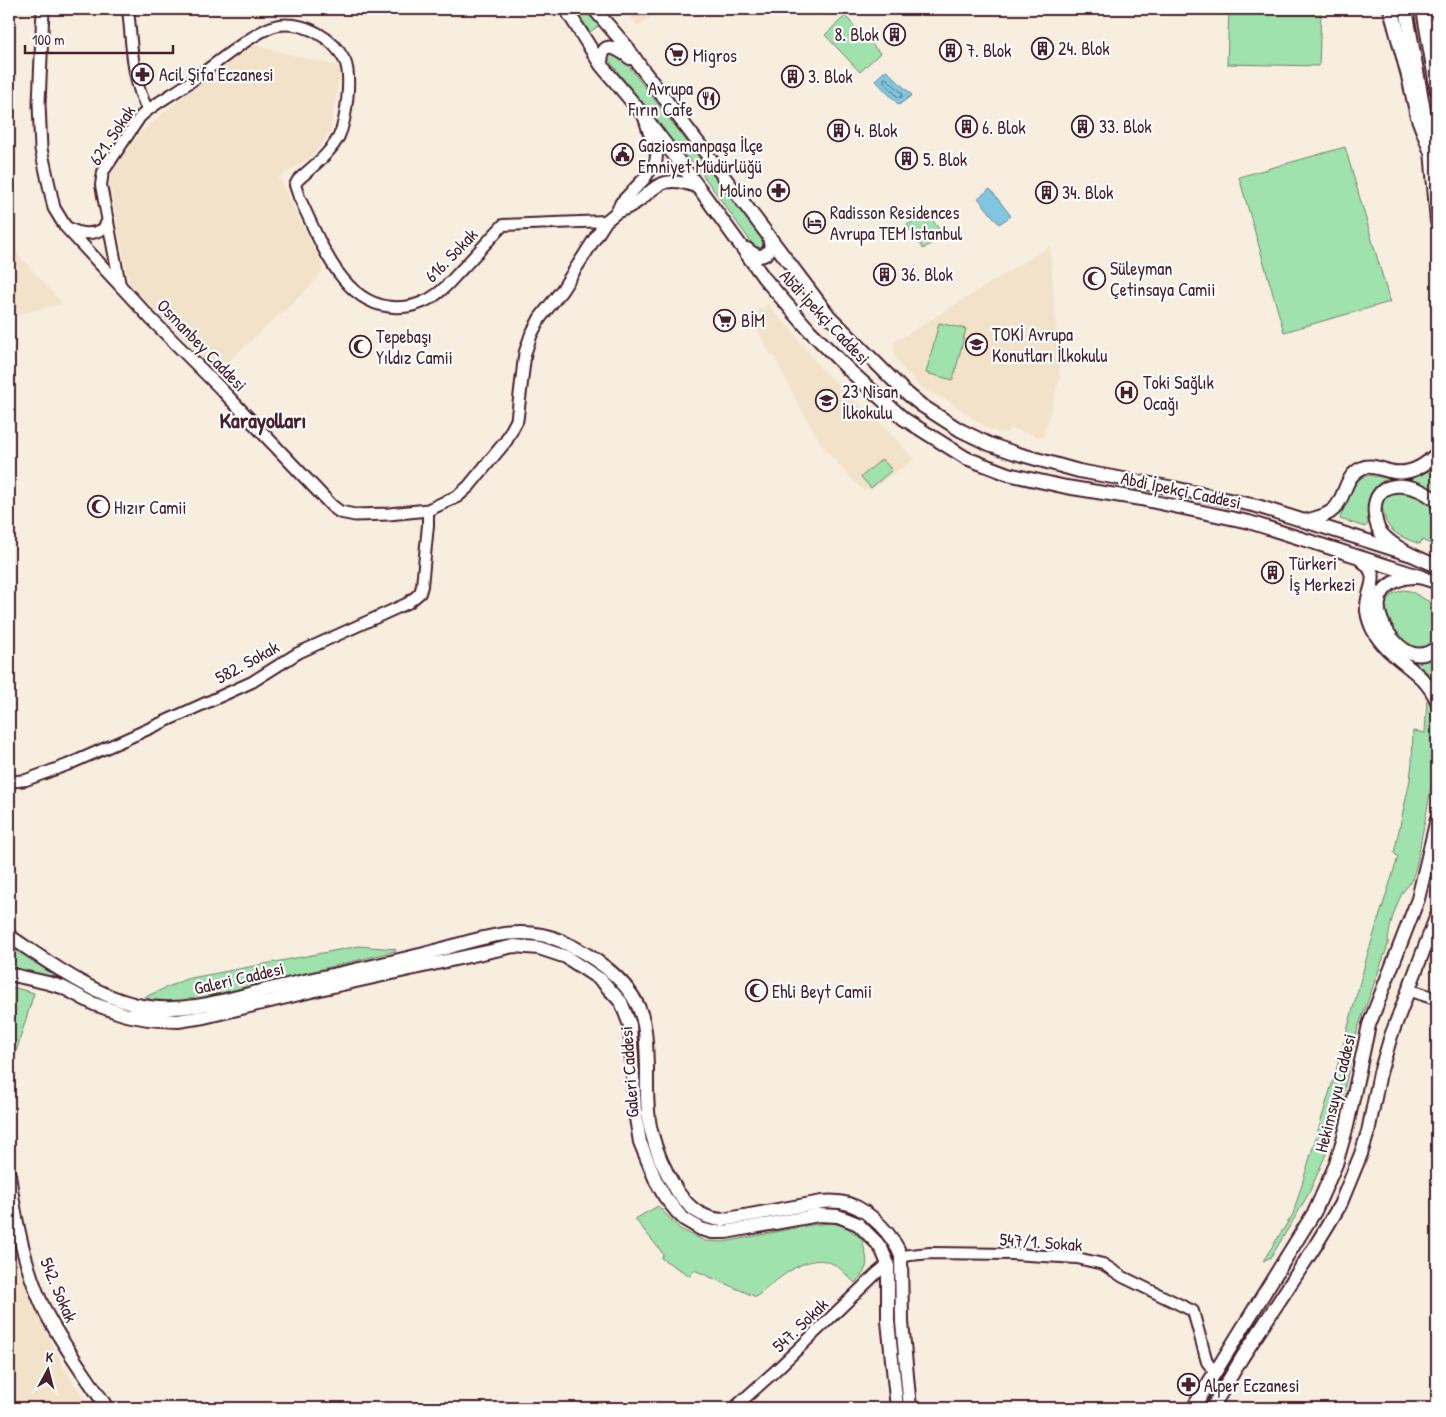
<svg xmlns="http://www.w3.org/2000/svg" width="1446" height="1417" font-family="'Patrick Hand',sans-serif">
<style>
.built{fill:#f2e2ca}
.green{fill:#9fe2ad;stroke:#74806c}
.water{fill:#7fc7e0;stroke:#6a8498}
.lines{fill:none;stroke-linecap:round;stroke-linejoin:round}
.shore{stroke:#5f6273;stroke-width:1}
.tertiary-casing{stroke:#4a1f2b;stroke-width:14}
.secondary-casing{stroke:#4a1f2b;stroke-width:15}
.primary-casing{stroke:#4a1f2b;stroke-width:16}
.motorway-casing{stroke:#4a1f2b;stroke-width:18}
.tertiary{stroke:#fff;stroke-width:10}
.secondary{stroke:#fff;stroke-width:11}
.primary{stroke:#fff;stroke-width:12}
.motorway{stroke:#fff;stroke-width:14}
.labels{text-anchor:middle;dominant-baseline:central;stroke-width:4.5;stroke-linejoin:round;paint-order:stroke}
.poi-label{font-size:18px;fill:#4a1f2b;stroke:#fff;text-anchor:start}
.street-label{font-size:18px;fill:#4a1f2b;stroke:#fff}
.district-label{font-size:22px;font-weight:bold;fill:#4a1f2b;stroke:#fff}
</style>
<rect width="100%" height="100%" fill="#f7eee0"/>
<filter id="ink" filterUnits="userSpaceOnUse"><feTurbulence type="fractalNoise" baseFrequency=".02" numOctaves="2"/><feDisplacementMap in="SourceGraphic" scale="10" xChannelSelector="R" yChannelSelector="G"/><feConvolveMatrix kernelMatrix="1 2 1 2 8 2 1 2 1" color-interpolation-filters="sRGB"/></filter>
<g filter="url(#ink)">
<path class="built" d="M625,9H661L638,26Z
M253,45L341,67L330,132L322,144L310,157L279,178L322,265V272L309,288L217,372L129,283L110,186L111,175L116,165L141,132L194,88Z
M10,221L18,254L62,303L9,317V222Z
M1050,246L1060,378L1043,438L1010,428L1007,433L997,432L986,427L944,398L931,394L916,383L896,360L893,346L896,341Z
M768,305L794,333L820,368L882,425L914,459L870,491L868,488L864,491L844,471L821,444L798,404L774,356L770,354L750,315Z
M9,1236L11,1250L27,1291L63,1366L90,1408H9Z"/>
<path class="green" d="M574,9H587L601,24L590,32Z
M1229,9H1321L1319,66L1227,64Z
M845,16L880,53L860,72L825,35Z
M613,53L619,54L634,73L762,239L764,243L761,248L754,246L700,171L685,155L679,151L608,59L609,55Z
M1345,147L1390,302L1284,332L1239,177Z
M927,212L943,235L923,249L907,225Z
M939,323L966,329L953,380L926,373Z
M882,459L892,470L871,488L861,477Z
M1437,468V493L1418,483L1405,480Z
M1368,475L1394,479C1369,485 1368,502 1368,524L1365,527L1340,519C1345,504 1351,479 1368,475Z
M1397,488L1430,500L1434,516L1435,546L1422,540L1420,544C1394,535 1383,529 1382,500L1389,492Z
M1403,590L1410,591L1435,605V640C1420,660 1402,644 1393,628C1382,610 1379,597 1403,590Z
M1437,655V686L1426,671L1414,662V659H1429Z
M1427,700H1430C1444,732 1428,806 1421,840C1419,853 1417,869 1411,881C1409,885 1405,889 1402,893C1395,908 1388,928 1388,945L1358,1028L1343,1095L1326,1154L1309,1193L1297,1214L1271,1257L1263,1261L1293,1214L1340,1057L1367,956L1398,857L1394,853L1410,780L1412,762L1413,731L1425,733Z
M359,946L395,949L396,951L180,1003L154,1001L145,997L186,979Z
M17,948L78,986L34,973L9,969Z
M9,986L34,993L15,1055L9,1037Z
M658,1206L680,1229L705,1241L724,1242L811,1225L831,1223L845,1226L862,1239C867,1261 872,1265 855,1283C848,1277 840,1266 831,1263C806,1251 774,1283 756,1297L694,1270L690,1276L661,1258L663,1255L661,1251L635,1219Z"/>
<path class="water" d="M886,70L912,95L899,105L875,80Z
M990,189L1011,216L999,224L978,198Z"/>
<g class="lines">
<path class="shore" d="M886,78L902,93V97H898L884,82V79Z"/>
<defs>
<path id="tertiary" d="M128,9C132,42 131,80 148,110
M67,227C79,234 91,236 103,229L108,220
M120,285L101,185L103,172L140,117C154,103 174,94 190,82C210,69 257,28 279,25C305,22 333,37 345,61C352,77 346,121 339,136C330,154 312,167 298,180L295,185L299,197C320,240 343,311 401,307C413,307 428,301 437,294C447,287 455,276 464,267C477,253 490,239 503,225L606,221
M9,782L26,780L67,765L124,740L252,682L298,653L408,603L420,593L422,586L428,525V510
M901,1256L930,1253L1012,1254L1077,1258L1103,1264L1123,1277L1193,1311L1207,1362L1214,1371
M734,1408L773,1373L877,1273L888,1264"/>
<path id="secondary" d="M43,9L39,104L41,149L54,208L65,226L151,319L220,388L332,506L340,512L355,515L389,514L428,510L458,496L469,486L506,441L517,420L525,353L531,335L540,318L562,290L606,221L617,212L621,203L644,179L656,161L657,148L649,132L645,119
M617,212C656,200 650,168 699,188
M1409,990L1437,999"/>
<path id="primary" d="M566,9L601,65L645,117L699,188L764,278L810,331L849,370L904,419L966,458L1008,474L1066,487L1141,499L1249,522L1422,577
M594,9L627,47L640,66L830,317L903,390L921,405L960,430L989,444L1015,453L1079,471L1174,488L1257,506L1412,555
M1406,9L1431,150L1437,222
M1423,9L1437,91
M601,65C601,38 617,48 630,58
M747,249C756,257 764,260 771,247L769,237
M1437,502C1418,482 1370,474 1375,516C1376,522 1377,528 1381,533C1395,549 1418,558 1437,566
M1305,521C1315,518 1326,517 1334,509C1346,497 1344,476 1362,468C1370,464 1381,469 1389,471C1408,476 1424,467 1437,453
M1360,559C1385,577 1365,589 1367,611C1368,618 1370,624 1373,630C1390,662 1422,667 1437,701
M1437,583C1423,577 1411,574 1396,581C1372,593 1376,615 1389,634C1401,651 1418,663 1437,647
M9,936C50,963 100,1001 149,1007C193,1013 236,996 278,987C327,976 376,966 424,954C468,943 517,921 561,941C590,954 624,976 638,1006C647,1025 646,1046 647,1066C647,1087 646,1111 651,1131C656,1152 666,1173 677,1191C689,1208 701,1218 722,1220L822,1202C831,1201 839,1201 849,1204C870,1211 893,1235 901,1256L902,1322L910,1408
M9,974L48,983L62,987L94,1004L126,1015L148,1019L178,1021L204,1017L324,988L514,946L539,948L566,957L601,980L621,1002L630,1025L635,1112L640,1142L656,1181L665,1197L677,1212L684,1219L701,1229L712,1232H726L819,1215L838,1216L858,1224L877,1243L882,1250L888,1264V1321L897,1408
M9,1174C15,1221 25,1272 47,1315C64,1347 87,1377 107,1408
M1193,1408L1315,1211L1336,1164L1347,1126L1369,1025L1418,899L1437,819
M1212,1408L1243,1356L1314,1248L1340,1205L1361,1154L1368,1132L1380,1073L1391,1036L1437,915"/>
<path id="motorway" d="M1391,9L1409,76L1418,116L1431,150"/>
</defs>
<use href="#tertiary" class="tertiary-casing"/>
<use href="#secondary" class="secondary-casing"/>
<use href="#primary" class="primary-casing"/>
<use href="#motorway" class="motorway-casing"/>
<use href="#tertiary" class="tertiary"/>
<use href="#secondary" class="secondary"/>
<use href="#primary" class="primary"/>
<use href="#motorway" class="motorway"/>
</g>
</g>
<defs>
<symbol id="building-ring" viewBox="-11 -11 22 22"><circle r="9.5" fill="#fff" stroke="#4a1f2b" stroke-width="1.5"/><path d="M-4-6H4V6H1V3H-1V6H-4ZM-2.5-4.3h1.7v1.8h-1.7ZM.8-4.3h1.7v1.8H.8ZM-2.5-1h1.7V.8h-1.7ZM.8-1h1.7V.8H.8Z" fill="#4a1f2b"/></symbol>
<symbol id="supermarket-ring" viewBox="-11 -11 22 22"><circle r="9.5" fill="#fff" stroke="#4a1f2b" stroke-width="1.5"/><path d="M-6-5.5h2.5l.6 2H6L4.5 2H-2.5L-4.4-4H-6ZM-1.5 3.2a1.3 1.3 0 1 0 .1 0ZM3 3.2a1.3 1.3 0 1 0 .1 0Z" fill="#4a1f2b"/></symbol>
<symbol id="pharmacy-ring" viewBox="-11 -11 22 22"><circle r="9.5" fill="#fff" stroke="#4a1f2b" stroke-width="1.5"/><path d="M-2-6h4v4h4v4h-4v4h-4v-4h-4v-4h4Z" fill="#4a1f2b"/></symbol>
<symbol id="restaurant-ring" viewBox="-11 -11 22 22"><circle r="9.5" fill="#fff" stroke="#4a1f2b" stroke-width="1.5"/><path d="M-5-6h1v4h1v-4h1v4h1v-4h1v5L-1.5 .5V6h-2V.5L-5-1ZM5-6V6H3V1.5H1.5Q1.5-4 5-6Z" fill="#4a1f2b"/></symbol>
<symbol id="civic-ring" viewBox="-11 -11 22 22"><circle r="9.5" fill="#fff" stroke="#4a1f2b" stroke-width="1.5"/><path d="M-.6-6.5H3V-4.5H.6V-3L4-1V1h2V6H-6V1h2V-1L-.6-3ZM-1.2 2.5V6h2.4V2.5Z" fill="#4a1f2b"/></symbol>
<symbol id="hotel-ring" viewBox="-11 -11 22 22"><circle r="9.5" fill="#fff" stroke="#4a1f2b" stroke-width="1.5"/><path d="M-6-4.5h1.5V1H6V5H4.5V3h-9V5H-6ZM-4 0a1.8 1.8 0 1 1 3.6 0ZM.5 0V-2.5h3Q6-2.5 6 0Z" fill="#4a1f2b"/></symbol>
<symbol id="mosque-ring" viewBox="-11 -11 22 22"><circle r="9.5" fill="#fff" stroke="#4a1f2b" stroke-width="1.5"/><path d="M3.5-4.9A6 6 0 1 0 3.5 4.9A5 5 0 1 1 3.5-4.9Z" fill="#4a1f2b"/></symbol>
<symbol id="school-ring" viewBox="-11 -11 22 22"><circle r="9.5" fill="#fff" stroke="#4a1f2b" stroke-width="1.5"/><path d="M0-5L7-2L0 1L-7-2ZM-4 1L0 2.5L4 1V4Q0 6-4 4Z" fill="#4a1f2b"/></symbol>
<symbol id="hospital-ring" viewBox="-11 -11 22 22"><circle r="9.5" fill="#fff" stroke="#4a1f2b" stroke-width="1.5"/><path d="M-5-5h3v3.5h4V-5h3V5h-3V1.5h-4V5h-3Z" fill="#4a1f2b"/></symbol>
</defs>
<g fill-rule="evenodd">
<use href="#building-ring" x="882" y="22" width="25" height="25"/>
<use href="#building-ring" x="1030" y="36" width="25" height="25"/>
<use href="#building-ring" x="938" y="38" width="25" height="25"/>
<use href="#supermarket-ring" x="664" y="42" width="25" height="25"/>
<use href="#pharmacy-ring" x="130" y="62" width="25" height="25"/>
<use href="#building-ring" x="780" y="64" width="25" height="25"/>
<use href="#restaurant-ring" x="696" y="86" width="25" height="25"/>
<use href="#building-ring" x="1070" y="114" width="25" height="25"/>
<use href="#building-ring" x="954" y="114" width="25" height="25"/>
<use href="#building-ring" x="826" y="118" width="25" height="25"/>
<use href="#civic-ring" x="610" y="142" width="25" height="25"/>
<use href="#building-ring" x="894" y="146" width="25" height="25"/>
<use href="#pharmacy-ring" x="766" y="178" width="25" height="25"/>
<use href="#building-ring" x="1034" y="180" width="25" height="25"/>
<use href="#hotel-ring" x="802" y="210" width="25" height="25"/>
<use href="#building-ring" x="872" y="262" width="25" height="25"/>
<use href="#mosque-ring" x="1082" y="266" width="25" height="25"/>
<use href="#supermarket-ring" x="712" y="308" width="25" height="25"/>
<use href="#school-ring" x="964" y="332" width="25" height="25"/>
<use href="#mosque-ring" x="348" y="334" width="25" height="25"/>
<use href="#hospital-ring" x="1114" y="380" width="25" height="25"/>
<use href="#school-ring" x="814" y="388" width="25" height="25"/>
<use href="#mosque-ring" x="86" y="494" width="25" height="25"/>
<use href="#building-ring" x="1260" y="560" width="25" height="25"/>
<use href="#mosque-ring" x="744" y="978" width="25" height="25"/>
<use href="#pharmacy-ring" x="1176" y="1372" width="25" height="25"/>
</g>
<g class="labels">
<g class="poi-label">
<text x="879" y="34" text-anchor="end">8. Blok</text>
<text x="1058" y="48">24. Blok</text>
<text x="966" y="50">7. Blok</text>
<text x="693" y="55">Migros</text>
<text x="159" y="74">Acil Şifa Eczanesi</text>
<text x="808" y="76">3. Blok</text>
<text x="693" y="88" text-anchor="end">Avrupa<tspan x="693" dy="21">Fırın Cafe</tspan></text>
<text x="1099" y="126">33. Blok</text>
<text x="982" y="127">6. Blok</text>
<text x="854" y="130">4. Blok</text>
<text x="638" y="145">Gaziosmanpaşa İlçe<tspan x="638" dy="21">Emniyet Müdürlüğü</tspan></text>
<text x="923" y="159">5. Blok</text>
<text x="762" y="190" text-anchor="end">Molino</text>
<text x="1062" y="192">34. Blok</text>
<text x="830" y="212">Radisson Residences<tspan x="830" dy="21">Avrupa TEM Istanbul</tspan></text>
<text x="1110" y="268">Süleyman<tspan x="1110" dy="21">Çetinsaya Camii</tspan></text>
<text x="901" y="274">36. Blok</text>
<text x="741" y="320">BİM</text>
<text x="992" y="334">TOKİ Avrupa<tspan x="992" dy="21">Konutları İlkokulu</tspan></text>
<text x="376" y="336">Tepebaşı<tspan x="376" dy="21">Yıldız Camii</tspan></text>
<text x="1143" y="382">Toki Sağlık<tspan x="1143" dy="21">Ocağı</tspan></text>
<text x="842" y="391">23 Nisan<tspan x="842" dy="21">İlkokulu</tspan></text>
<text x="114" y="507">Hızır Camii</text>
<text x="1289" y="563">Türkeri<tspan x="1289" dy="21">İş Merkezi</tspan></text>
<text x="772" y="991">Ehli Beyt Camii</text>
<text x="1204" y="1385">Alper Eczanesi</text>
</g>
<g class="street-label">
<text transform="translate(112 135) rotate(-56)">621. Sokak</text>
<text transform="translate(451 255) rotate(-46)">616. Sokak</text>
<text transform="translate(825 317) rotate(47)">Abdi İpekçi Caddesi</text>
<text transform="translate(202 345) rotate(46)">Osmanbey Caddesi</text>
<text transform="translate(1181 490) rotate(12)">Abdi İpekçi Caddesi</text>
<text transform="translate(247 662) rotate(-29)">582. Sokak</text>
<text transform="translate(239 978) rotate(-13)">Galeri Caddesi</text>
<text transform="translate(629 1072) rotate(-94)">Galeri Caddesi</text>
<text transform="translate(1335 1093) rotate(-76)">Hekimsuyu Caddesi</text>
<text transform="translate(1041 1242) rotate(4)">547/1. Sokak</text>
<text transform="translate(59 1290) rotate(67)">542. Sokak</text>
<text transform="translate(800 1325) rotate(-44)">547. Sokak</text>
</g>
<g class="district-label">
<text x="263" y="420">Karayolları</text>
</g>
</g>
<rect width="1446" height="1417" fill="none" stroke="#fff" stroke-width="30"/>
<rect x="15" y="15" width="1416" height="1387" fill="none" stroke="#4a1f2b" stroke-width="2" filter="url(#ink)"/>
<g transform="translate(48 1370) rotate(7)" stroke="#ffffff" stroke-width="4" paint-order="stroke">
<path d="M0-4L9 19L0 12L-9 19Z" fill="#4a1f2b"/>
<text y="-8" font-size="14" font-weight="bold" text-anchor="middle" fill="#4a1f2b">K</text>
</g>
<path d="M25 45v8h148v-8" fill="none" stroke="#4a1f2b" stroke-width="2.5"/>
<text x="32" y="45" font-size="15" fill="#4a1f2b" stroke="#ffffff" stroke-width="4" paint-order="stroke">100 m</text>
</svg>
